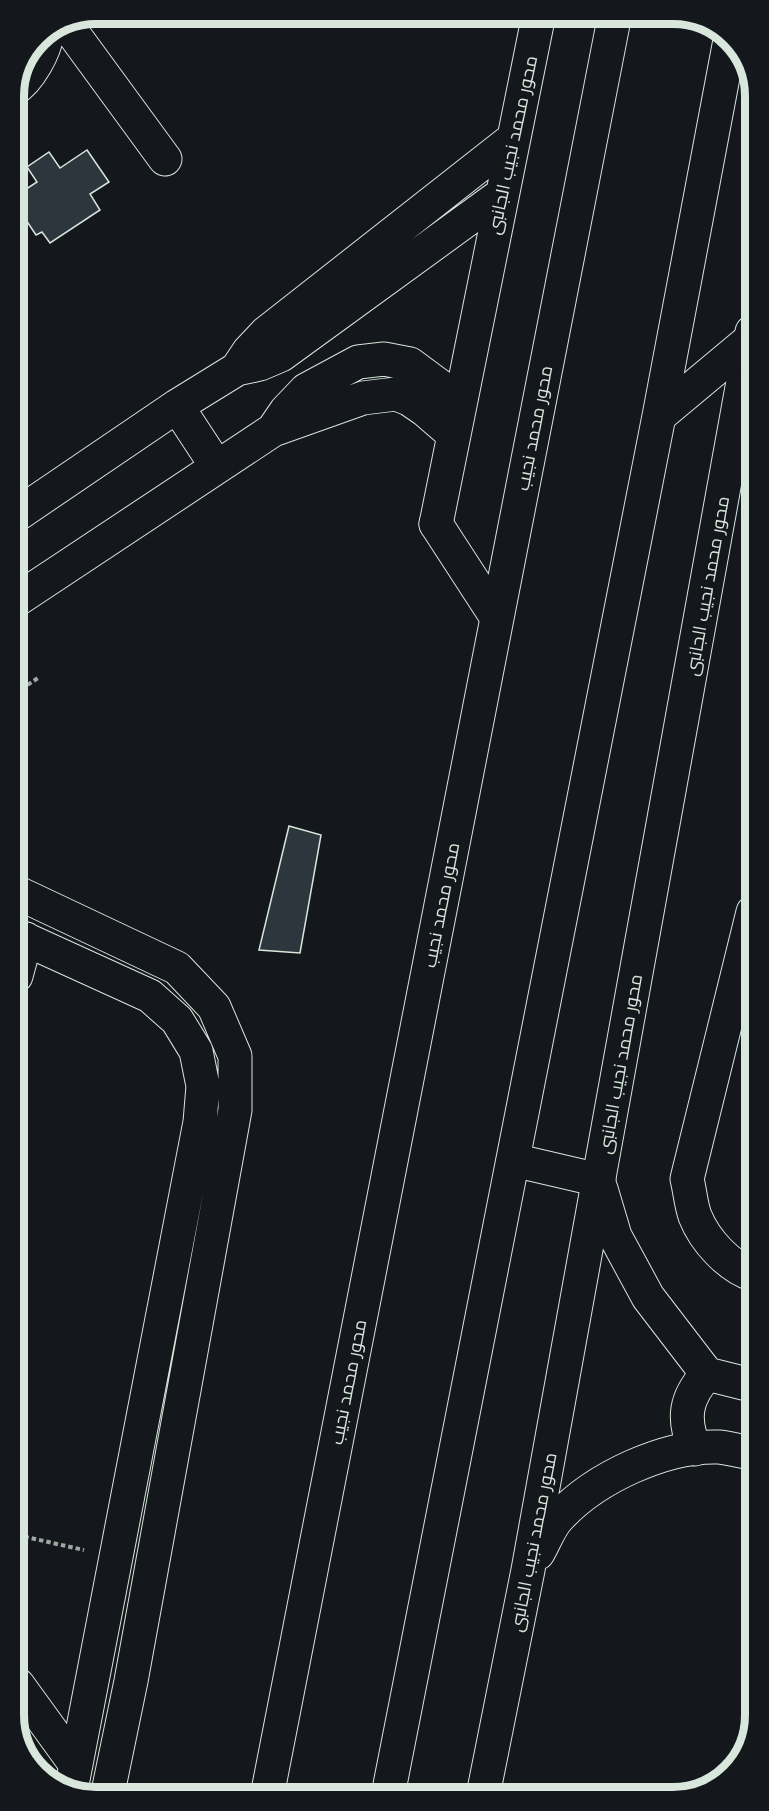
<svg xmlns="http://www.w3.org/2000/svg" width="769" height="1811" font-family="Mulish,Cairo,sans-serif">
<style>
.building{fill:#2c363c;stroke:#d8e6dc;stroke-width:1.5}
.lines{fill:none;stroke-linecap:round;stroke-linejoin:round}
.minor-casing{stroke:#d8e6dc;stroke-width:35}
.major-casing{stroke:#d8e6dc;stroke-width:35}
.path{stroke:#9da8a2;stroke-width:4;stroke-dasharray:4.5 3;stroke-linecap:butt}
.minor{stroke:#14181c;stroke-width:33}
.major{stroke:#14181c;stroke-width:33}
.labels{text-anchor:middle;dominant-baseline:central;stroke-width:4.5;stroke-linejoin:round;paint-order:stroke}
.street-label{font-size:18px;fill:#d8e6dc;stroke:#14181c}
.rim{fill:none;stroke:#d8e6dc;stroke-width:8}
</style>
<rect width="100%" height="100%" fill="#14181c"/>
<path class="building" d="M87,150L109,182L90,194L100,210L50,243L42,232L36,235L14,202V197L37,182L27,167L49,152L60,168Z
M289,826L321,835L300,953L259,950Z"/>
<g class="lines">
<defs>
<path id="minor" d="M67,25L165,159
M14,89C29,80 45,51 47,34
M237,369L249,351L266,333L513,139
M177,406L217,467
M273,430L286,411L306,390L358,362L384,359L410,364L460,401
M15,516L177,406L237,369L260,364L281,355L501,195
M436,524L539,14
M15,601L273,430L363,398L396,394L409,399L425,410L454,435
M16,892L177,968L214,1007L235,1056V1110L131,1681L107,1797
M753,912L687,1179C690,1191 691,1205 695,1216C705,1241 729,1267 754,1275
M16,935L150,996L177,1020L196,1051L203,1086L200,1122L71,1790
M16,976L26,939
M601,1189L615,1236L648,1297L707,1374L755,1386
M695,1449C682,1419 685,1398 707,1374
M538,1553C545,1541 550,1526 559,1517C595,1478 665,1445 719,1447C731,1448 743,1452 755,1454
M18,1685L76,1765
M483,1795L528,1570L752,332"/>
<path id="major" d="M659,416L750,340
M436,524L497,618
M513,1160L599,1180
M388,1795L659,416L730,40
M267,1796L615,14"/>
</defs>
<use href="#minor" class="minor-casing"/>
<use href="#major" class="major-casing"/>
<path class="path" d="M15,693L38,678
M17,1535L84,1550"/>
<use href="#minor" class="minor"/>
<use href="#major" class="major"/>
</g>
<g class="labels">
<g class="street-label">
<text transform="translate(512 145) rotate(-78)">محور محمد نجيب الجانبى</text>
<text transform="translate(534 428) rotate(-79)">محور محمد نجيب</text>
<text transform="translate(707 586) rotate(-80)">محور محمد نجيب الجانبى</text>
<text transform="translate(441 905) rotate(-79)">محور محمد نجيب</text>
<text transform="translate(620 1064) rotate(-80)">محور محمد نجيب الجانبى</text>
<text transform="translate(348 1382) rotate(-79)">محور محمد نجيب</text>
<text transform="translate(533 1542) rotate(-79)">محور محمد نجيب الجانبى</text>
</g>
</g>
<path d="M0 0H769V1811H0ZM96 24H673A72 72 0 0 1 745 96V1715A72 72 0 0 1 673 1787H96A72 72 0 0 1 24 1715V96A72 72 0 0 1 96 24Z" fill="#14181c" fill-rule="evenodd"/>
<path class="rim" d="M96 24H673A72 72 0 0 1 745 96V1715A72 72 0 0 1 673 1787H96A72 72 0 0 1 24 1715V96A72 72 0 0 1 96 24Z"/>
</svg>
